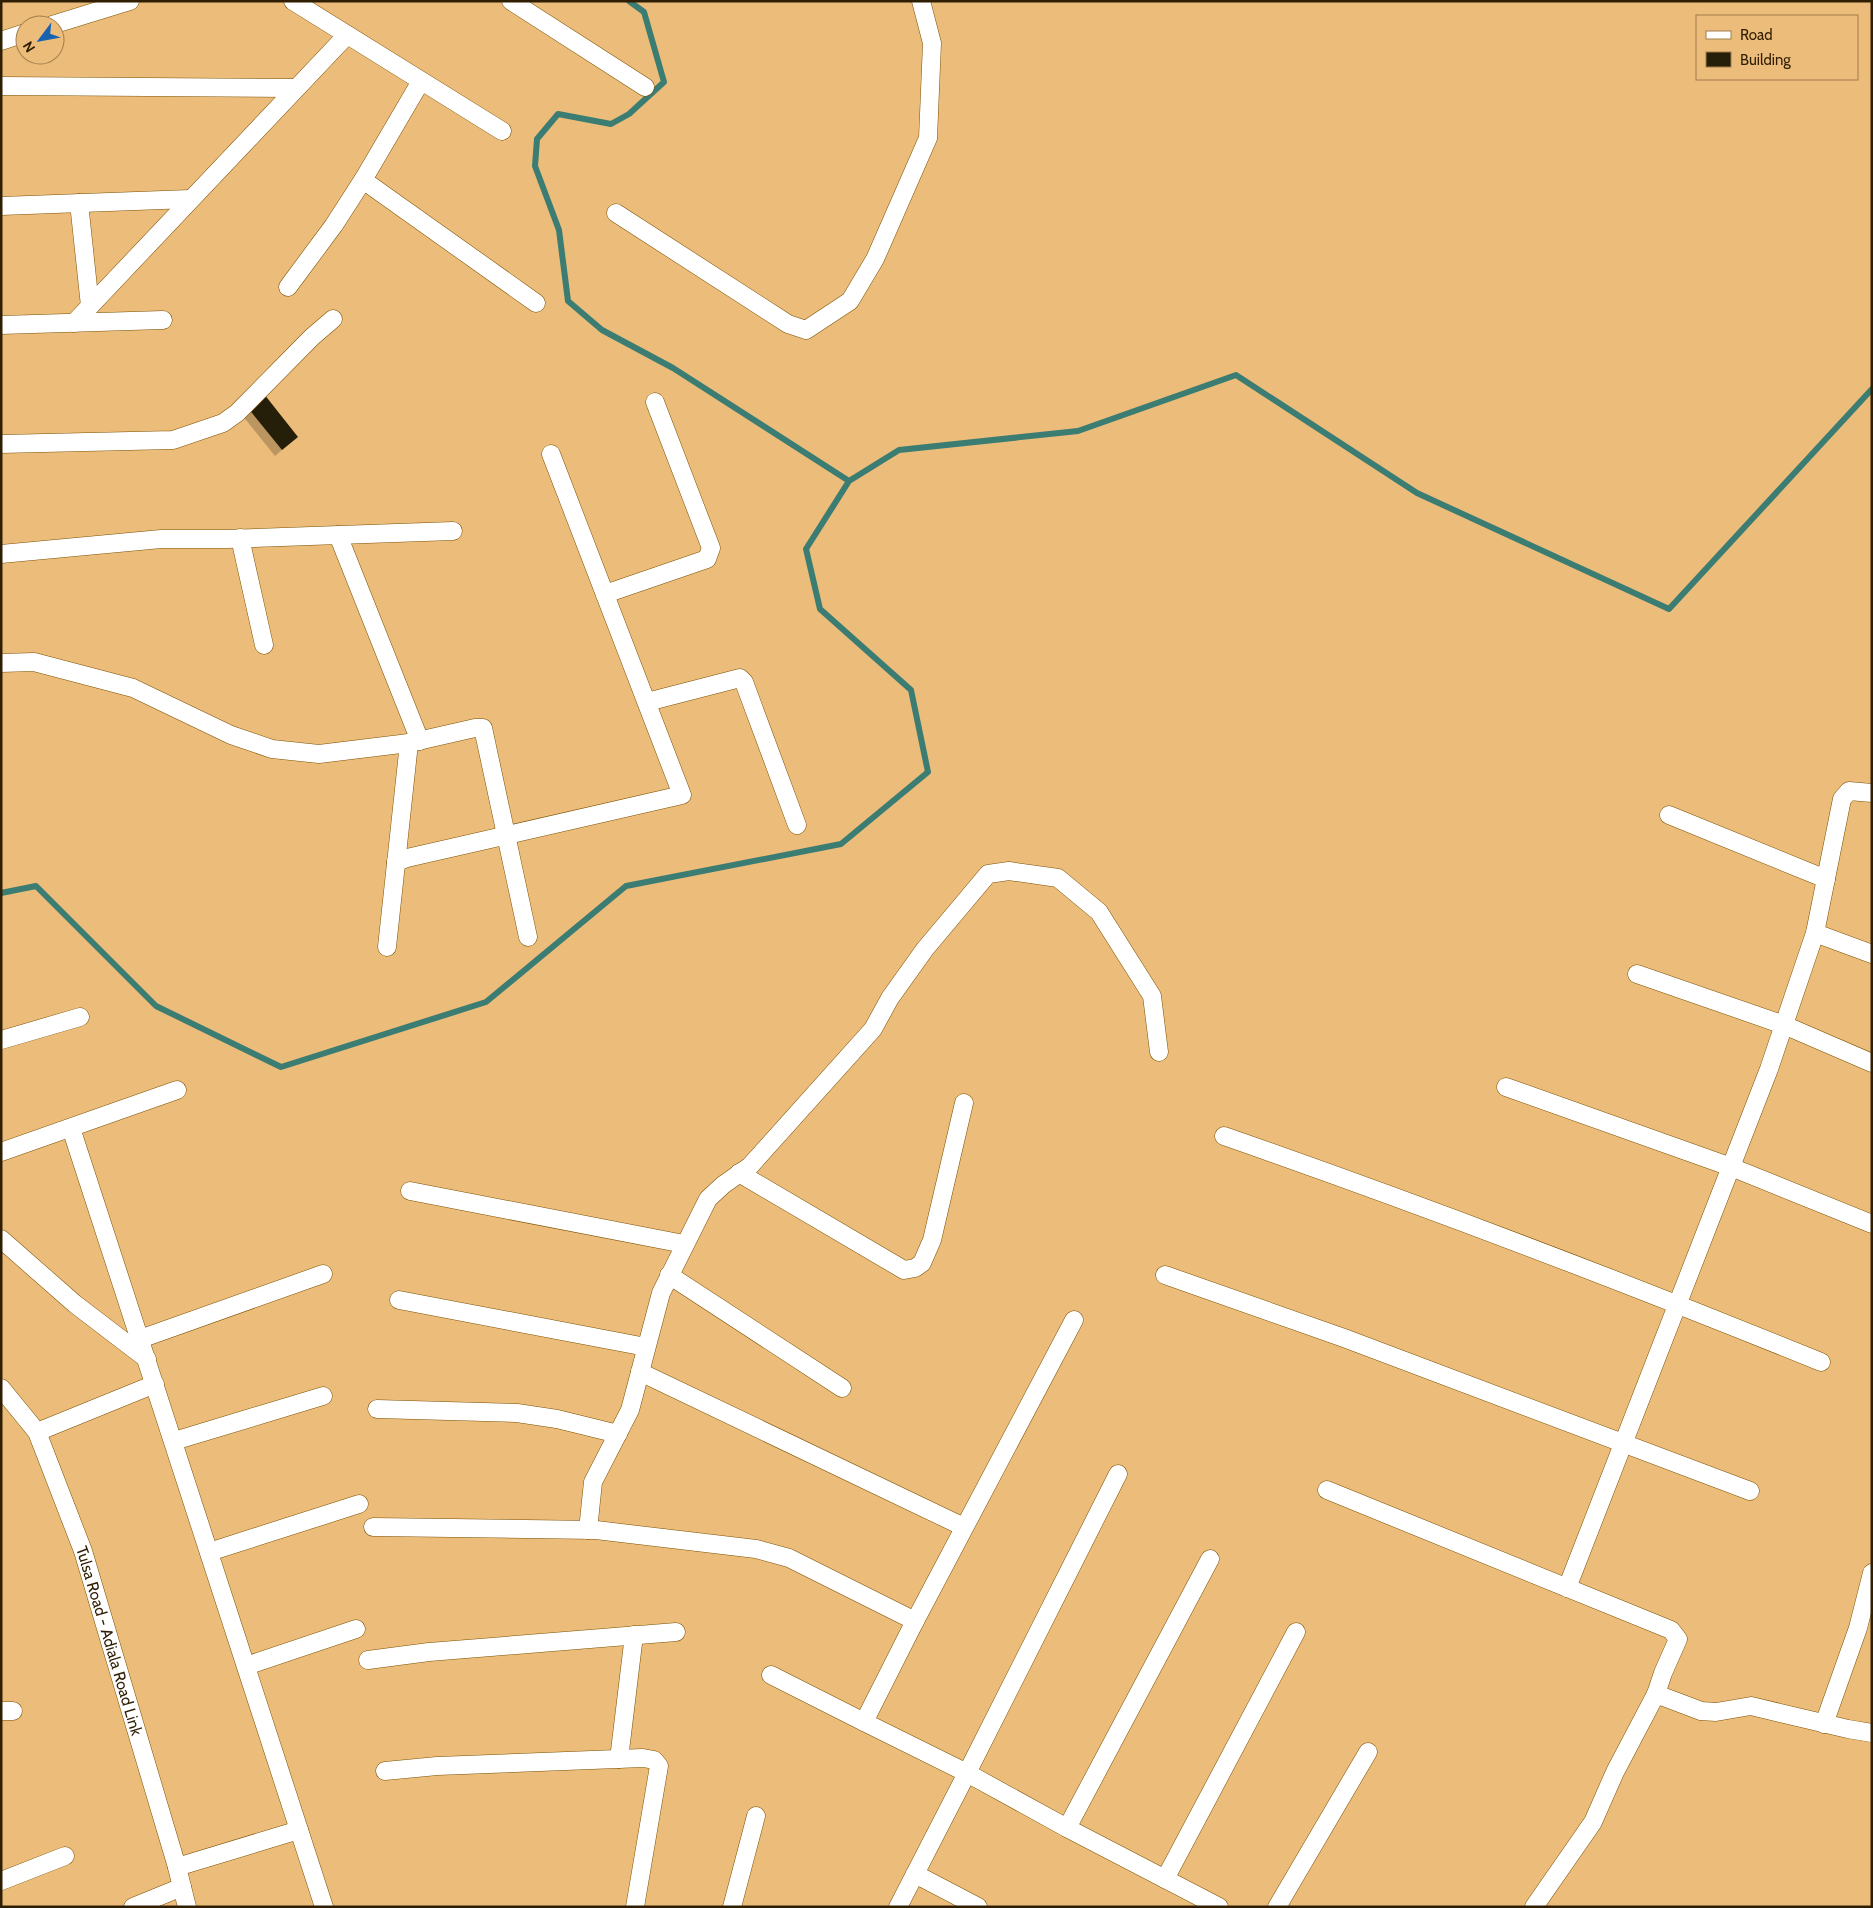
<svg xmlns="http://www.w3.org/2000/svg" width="1873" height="1908" font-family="Cabin,sans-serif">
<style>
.shadow{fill:#0003}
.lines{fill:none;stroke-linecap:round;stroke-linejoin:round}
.stream{stroke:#3b7c73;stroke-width:6}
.building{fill:#251f09}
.street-casing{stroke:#7d5203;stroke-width:19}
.street{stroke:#fff;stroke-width:18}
.labels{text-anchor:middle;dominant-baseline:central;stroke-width:5;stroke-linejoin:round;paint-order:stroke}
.street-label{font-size:16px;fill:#301e03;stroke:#ecbc7a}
</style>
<rect width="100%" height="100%" fill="#ecbc7a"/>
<path class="shadow" d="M249,408L297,437L275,456L242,415Z"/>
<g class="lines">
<path class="stream" d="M629,1L644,12L664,82L629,114L611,124L558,114L537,139L535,166L559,230L568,301L602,330L673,368L849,481
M1,893L36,886L156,1006L281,1067L486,1002L626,886L841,844L928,772L911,690L820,609L806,549L849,481L899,450L1078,431L1236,375L1417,493L1669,609L1872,389"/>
</g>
<path class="building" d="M264,394L298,437L282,450L248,408Z"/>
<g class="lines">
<defs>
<g id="street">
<path d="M293,1L502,131"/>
<path d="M511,1L645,87"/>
<path d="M52,25L130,1"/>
<path d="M1,41L25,33"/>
<path d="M1,86L295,88"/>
<path d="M363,180L536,303"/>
<path d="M79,203L90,306"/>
<path d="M1,206L190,199"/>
<path d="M616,213L788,324L806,330L850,301L875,259L928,138L932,43L921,1"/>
<path d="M288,287L334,225L363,180L421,81"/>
<path d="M74,323L347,35"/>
<path d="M1,325L163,320"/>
<path d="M1,444L173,440L223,423L237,413L312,337L333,319"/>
<path d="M338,535L420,741"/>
<path d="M240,538L264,645"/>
<path d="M1,554L161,539H227L453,531"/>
<path d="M605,594L707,559L711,548L655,402"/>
<path d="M1,663L34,662L133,688L231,735L272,749L319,754L409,743L475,728H483L528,937"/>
<path d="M647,702L740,678L744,682L797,825"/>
<path d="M1669,815L1826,879"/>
<path d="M396,862L407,858L682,795L551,454"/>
<path d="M1815,933L1872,954"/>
<path d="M387,947L409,743"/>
<path d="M1637,974L1784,1025L1872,1063"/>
<path d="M1,1040L80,1017"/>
<path d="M1506,1087L1731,1167L1872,1224"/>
<path d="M71,1128L324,1907"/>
<path d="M1224,1136C1425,1206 1624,1282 1821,1362"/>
<path d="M1,1152L177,1090"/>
<path d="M739,1173L904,1270L915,1268L922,1263L932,1240L964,1103"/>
<path d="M410,1191L684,1244"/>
<path d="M1,1239L75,1304L147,1359"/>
<path d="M669,1275L842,1388"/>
<path d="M1165,1275L1344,1338L1750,1491"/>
<path d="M399,1300L646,1347"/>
<path d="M140,1339L323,1274"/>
<path d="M640,1372L964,1527"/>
<path id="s1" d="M1,1388L37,1432L83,1551L177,1867L187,1907"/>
<path d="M377,1409L517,1413L557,1419L618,1434"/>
<path d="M37,1432L155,1384"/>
<path d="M174,1441L323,1396"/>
<path d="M1118,1474L967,1773L1067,1828L1219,1907"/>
<path d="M1327,1490L1671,1630L1678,1639L1663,1673L1656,1694L1615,1772L1593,1822L1534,1907"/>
<path d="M373,1527L596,1530L756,1549L789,1558L915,1621L864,1722L967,1773L898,1907"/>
<path d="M588,1530L593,1482L630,1410L661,1293L708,1199L723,1185L750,1166L873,1029L890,998L925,949L988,874L1009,871L1058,878L1099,912L1152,996L1159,1052"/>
<path d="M209,1552L359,1504"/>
<path d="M1567,1588L1769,1069L1815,933L1842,799L1849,791L1872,793"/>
<path d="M915,1621L1074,1320"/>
<path d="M368,1660L429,1652L676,1632"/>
<path d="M246,1666L356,1629"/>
<path d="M771,1675L864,1722"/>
<path d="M1656,1694L1701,1711L1716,1712L1751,1706L1848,1729L1872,1733"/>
<path d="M1,1711H13"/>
<path d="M1824,1724L1858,1628L1872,1573"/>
<path d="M619,1759L634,1635"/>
<path d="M385,1771L437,1766L643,1758L654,1760L659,1766L635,1907"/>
<path d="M1067,1828L1210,1559"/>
<path d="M177,1867L299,1830"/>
<path d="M915,1874L978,1907"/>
<path d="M1165,1879L1296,1632"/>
<path d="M1,1881L65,1856"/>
<path d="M133,1907L182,1887"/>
<path d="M732,1907L756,1816"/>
<path d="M1277,1907L1368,1752"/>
</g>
</defs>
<use href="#street" class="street-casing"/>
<use href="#street" class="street"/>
</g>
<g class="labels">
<g class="street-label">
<text stroke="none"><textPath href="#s1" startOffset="278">Tulsa Road - Adiala Road Link</textPath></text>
</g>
</g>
<rect width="1873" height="1908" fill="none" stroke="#301e03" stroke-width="5"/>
<rect x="1696" y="15" width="162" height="65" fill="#ecbc7a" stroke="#a17d4a"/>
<rect x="1706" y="31" width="25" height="8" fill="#ffffff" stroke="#a17d4a"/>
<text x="1740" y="40" font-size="15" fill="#301e03">Road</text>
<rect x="1706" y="52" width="25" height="15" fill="#251f09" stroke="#a17d4a"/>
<text x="1740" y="65" font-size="15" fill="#301e03">Building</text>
<g transform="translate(40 40) rotate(238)"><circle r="24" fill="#ecbc7a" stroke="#a17d4a"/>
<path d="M0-4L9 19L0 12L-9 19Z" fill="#1763b2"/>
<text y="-8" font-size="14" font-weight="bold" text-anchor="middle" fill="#301e03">N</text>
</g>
</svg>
